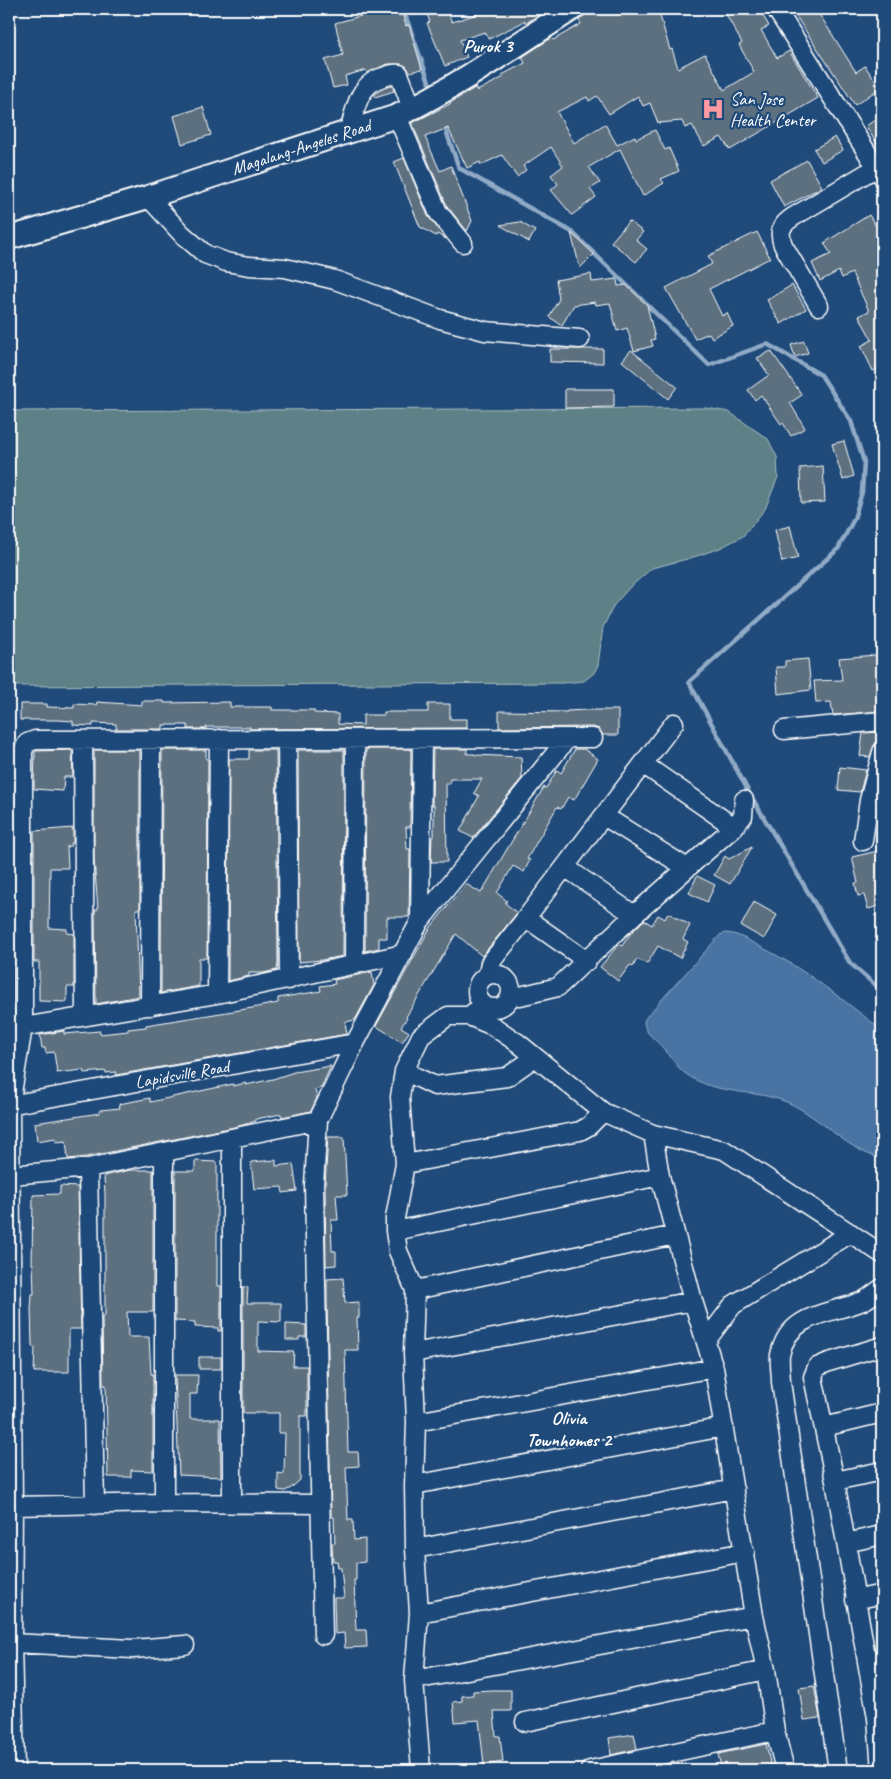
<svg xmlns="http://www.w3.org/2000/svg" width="891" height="1779" font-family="Caveat,sans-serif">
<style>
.green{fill:#5d8186;stroke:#aec0c2}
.water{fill:#4873a2;stroke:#91abc7}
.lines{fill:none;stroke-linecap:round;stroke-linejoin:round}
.stream{stroke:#91abc7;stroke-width:4.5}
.building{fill:#5d707f;stroke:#fff}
.minor-casing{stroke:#fff;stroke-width:21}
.major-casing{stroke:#fff;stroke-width:26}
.minor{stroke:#1f4a7a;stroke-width:18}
.major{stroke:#1f4a7a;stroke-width:22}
.labels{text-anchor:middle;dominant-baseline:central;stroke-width:4.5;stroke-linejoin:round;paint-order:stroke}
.poi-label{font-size:18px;fill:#fff;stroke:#1f4a7a;text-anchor:start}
.street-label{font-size:18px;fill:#fff;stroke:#1f4a7a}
.neighbourhood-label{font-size:19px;font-weight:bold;fill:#fff;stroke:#1f4a7a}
</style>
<rect width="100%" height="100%" fill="#1f4a7a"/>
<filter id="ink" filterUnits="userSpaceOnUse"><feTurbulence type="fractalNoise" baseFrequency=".02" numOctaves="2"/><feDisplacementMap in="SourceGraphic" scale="10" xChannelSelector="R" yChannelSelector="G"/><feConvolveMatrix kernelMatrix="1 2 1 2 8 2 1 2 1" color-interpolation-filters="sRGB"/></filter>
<g filter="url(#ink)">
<path class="green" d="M706,408L729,412L768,439L777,457L778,477L765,509L743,536L720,548L691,558L652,568L629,588L614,605L603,627L598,665L594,673L584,681L563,683L9,686V411Z"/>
<path class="water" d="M725,933C738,933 749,941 761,947C805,969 843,1000 882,1030V1159C848,1150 825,1122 795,1106C760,1087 719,1098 686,1074C676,1067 671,1056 663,1048C656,1039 644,1034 644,1021L647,1016L720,935Z"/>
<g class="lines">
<path class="stream" d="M403,9L432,90
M444,125L459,168L572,232L709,365L767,344L821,375L851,421L864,462L862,492L854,519L838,549L689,682L751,796L850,963L882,991"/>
</g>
<path class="building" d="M367,9H401L406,26L409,25L422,69L410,72L406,66L401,64H388L367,73L366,70L345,76L347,85L333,88L325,60L343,55L335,23L368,14Z
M440,9H446L452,22L477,14L475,9H548L526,23L525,21L489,39L485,32L460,40L467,57L445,66L427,23L430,22L427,14Z
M593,9H658L670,50L672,49L678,68L705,54L724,90L754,72L739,45L742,43L723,9H759L769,26L761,30L777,58L789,51L818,98L730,150L721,137L704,146L692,125L685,128L682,121L658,123L650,103L643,106L638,96L609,114L597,96L589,101L587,97L557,112L574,143L605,124L617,145L635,136L636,139L655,130L665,150L669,148L679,171L661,179L664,183L643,196L620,149L589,167L600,183L590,189L596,197L572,215L551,190L558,184L551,175L563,166L551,147L523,166L526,170L517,177L502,155L481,165L480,162L467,168L448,128L425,137L440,171L451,166L472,221L467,231L447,206L412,123L450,104V103L473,89L475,88L477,91L504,77L502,75L525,63L522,57L551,38L553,40L581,24L579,20Z
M791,9H816L856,72L865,66L880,88L855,105Z
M392,85L394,91L375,97L374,95L380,90Z
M203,107L211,135L182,144L174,116Z
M882,115V152L866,126Z
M835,137L843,150L822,162L814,149Z
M404,158L428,216L446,239L437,234L436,236L420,227L394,162Z
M807,160L822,187L784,207L770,180Z
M869,215L882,236V366L873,371L861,346L872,340L859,316L869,311L852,273L842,278L839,271L820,281L812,263L831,254L824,243Z
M629,221L643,232L636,240L647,249L636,262L611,242Z
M520,222L535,231L529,242L500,225Z
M757,232L770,258L709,289L722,316L727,313L733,326L712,338L709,333L695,339L666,288L712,264L708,256Z
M571,233L594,254L580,268Z
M591,274L592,282L617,279L618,286L626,285L647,305L655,339L651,340L653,346L634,351L627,328L617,331L610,303L596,305L595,302L574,305L562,325L549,317L559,299L556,280Z
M792,285L806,309L781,324L767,300Z
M804,341L808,353L795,357L791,345Z
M550,349H603V363L550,362Z
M631,350L677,387L668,399L622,361Z
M771,351L802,395L790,403L805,428L791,436L783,423L781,424L761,395L755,400L748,390L769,375L757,358Z
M565,389H614V407L565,408Z
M844,441L854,476L843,480L832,444Z
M823,466L825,502L801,503L800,468Z
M790,526L798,558L782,562L775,530Z
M876,655V662L882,661V711L833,715L831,702L816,703L814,681L842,680L839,658Z
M808,659L811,690L778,694L776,667H785V661Z
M142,701H164V703L230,702V707H272V710H314V713L338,714V724L363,725V715H384V712H428V704H450V719H467V728L250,729V727H206V729H188V725H163V729H116V724L93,723V726L73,725V721L58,720H20V704H47V707L74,708V704L96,705L97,702L142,705Z
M586,710H618V735H603L599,729L593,727L499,728V711L567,712V711Z
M882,732L881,742L874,745L870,757L860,756L863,733Z
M366,749H411L410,827H406L407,849H410L409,917H387V938H379V948L365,951Z
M433,749H467V754H475V755L521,757L522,778L473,838L460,831L479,796L474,793L482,779H450V784H446L447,862H431L432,837H434V805H432Z
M575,749H584L598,759L574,800L568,797L561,809L557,807L527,859L530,860L524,872L513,866L497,893L507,901L505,903L517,913L482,956L456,934L406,1017L407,1018L401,1027L409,1032L402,1042L376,1026L430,928L466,884L481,893L544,787L546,788L557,770L561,773Z
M72,750L73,777H64L63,791L34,789L35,751Z
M94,750H140V909H136L139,996L96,1004L95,910L98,909L94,860Z
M162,750H206V759H208L207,958H199V986L161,993Z
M249,750H276L278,963L277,970L263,973H249V976L228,981L229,759H249Z
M298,750H344L343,956L322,960L299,962Z
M840,767L866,770L860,792L838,790Z
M73,828V843H71V846H67L68,868H50L49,928L67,929V933L74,934V987H67V1002L39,1001V962H34V831Z
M752,847L730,884L714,875L725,856L729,859Z
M878,851L882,870V905L868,909L864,895L858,896L855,883H858L852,857Z
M9,873H12V962H9Z
M697,876L715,885L707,902L689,893Z
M754,902L777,915L764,939L741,926Z
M668,913L690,925L683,939L688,942L680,958L658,946L647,964L637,959L633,967L630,965L618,981L600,967L619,944L622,946L630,934L644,920L652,925L658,915L665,919Z
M372,972L374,985L355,1020L345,1022L347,1034L116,1075V1072L106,1073V1071L84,1073L83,1070L57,1073L54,1052L46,1053L45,1048H42L40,1035L64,1031V1034L100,1031V1034L128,1031V1029L146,1027V1025L252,1008L278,1003V998L321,991L320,986L335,984L334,980Z
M331,1066L321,1088L315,1090L317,1098L311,1111L282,1117L281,1114L256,1119V1121L239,1126L86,1157L68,1159L66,1141L56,1142V1138L37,1141L35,1123L100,1113V1110L120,1108L119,1104L150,1098V1102L233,1084V1086L246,1083V1085L273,1079L294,1072Z
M328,1137H344L347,1195H336L338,1220H331L332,1251H336V1265L326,1266L325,1185Z
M276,1160V1166L293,1164L297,1191L283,1193L282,1187L254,1189L251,1162Z
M195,1161L217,1162V1286H221V1331H218V1328L195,1327V1322L175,1321V1171H195Z
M130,1170H153V1312H127L128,1337H149L151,1374H153V1471L131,1470V1477H108L106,1385H103L102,1316H105V1195L104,1176Z
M60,1186L78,1187L81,1329H69V1372H34L35,1347H32L31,1309L32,1294H34L33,1264H32L33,1195L60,1194Z
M343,1278L345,1303L359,1302V1318H357L358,1350H345L348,1452H358L359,1466L346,1467L348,1520H353L354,1540L365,1539V1562L356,1563V1580H354L356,1630H366L367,1647L345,1648L344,1633L335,1634L334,1598H344L341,1568H338L337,1561H333L332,1545V1543H335L334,1517H331L327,1300V1279Z
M243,1287H248L247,1303H281V1322L258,1321V1351L294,1352L293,1366H307V1416H300V1480L291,1488L285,1491L278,1490V1473L284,1474L285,1433H279V1413H243Z
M286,1324L306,1325V1337H299V1340H286Z
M199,1357H221V1369H199Z
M175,1375H198L197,1394H190V1419H220L221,1477L179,1475Z
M814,1686L820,1718L804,1720L799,1688Z
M492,1690H511V1711H494L496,1736H500L503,1762L484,1765L479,1720L455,1722L453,1702L462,1701V1696L473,1695V1691Z
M634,1734L637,1749L611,1755L609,1738Z
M766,1744L771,1767L755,1770H722L718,1754Z"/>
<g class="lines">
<defs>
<path id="minor" d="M776,9L882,176
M397,116L438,212L463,243
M349,132C355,110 358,84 383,77C388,75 393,73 399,74L412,108
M148,197L182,234L205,254L226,262L249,266L285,268L335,280L440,319L485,331L580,339
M819,306L783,245C778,231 781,225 793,217L877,167
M784,730L882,721
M287,739L289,980
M83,740L85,1016
M643,764L734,827
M604,816L687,868
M863,841L869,800L882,752
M565,867L634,915
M526,918L587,961
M420,921L422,739
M354,965L355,739
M488,974L490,963L526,918L674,723
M477 991a17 17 0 1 1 34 0a17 17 0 1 1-34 0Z
M217,994L219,739
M511,995L520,996L558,987L634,915L734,827L743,816L744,800
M150,1006L151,739
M469,1016L493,1026L518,1043L603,1112L653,1134L724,1150L882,1254
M23,1027L217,994L403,954
M404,1071L435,1086L507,1077L534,1058
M9,1105L355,1043
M653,1134L660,1176L693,1301L714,1368L754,1616L766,1670L775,1731L785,1770
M164,1153V1503
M405,1164L580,1131L589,1126L603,1112
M88,1168L95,1505
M11,1175L88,1168L318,1120
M395,1231L660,1176
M415,1290L675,1235
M706,1341L733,1305L851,1233
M413,1353L693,1301
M416,1422L714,1368
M824,1427L882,1413
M835,1481L882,1471
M414,1485L724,1427
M232,1504V1138
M13,1506L164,1503L320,1504
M846,1543L882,1535
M415,1549L734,1489
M855,1600L882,1594
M419,1613L745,1552
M323,1635L314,1185L318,1120L355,1043L420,921L567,739
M12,1643L133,1649L185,1645
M867,1661L882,1657
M414,1680L754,1616
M525,1722L766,1670
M15,1770L12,1643L13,1506L10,1105L23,1027V751L27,743L35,740L593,738
M421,1770L414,1680L419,1613L415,1549L414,1485L416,1422L413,1353L415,1290L398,1251L395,1231V1218L405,1164L400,1097L404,1071L421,1036L448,1016H469L483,1005
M590,1770L775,1731
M838,1770L781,1382C781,1374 779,1363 780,1355C788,1312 832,1314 863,1301C870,1297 876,1292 882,1288
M881,1770L877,1718L835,1481L813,1377L817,1367L829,1362L882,1346"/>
<path id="major" d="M9,238L148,197L397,116C458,86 515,46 572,9"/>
</defs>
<use href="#minor" class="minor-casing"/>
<use href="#major" class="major-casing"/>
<use href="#minor" class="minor"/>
<use href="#major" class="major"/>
</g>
</g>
<defs>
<symbol id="hospital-bare" viewBox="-9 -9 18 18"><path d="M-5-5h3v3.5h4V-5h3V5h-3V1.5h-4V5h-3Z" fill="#ff9aa2" stroke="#1f4a7a" stroke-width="2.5" paint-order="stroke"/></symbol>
</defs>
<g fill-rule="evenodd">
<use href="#hospital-bare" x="697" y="93" width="32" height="32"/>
</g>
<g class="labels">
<g class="poi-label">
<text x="730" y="99">San Jose<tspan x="730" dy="21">Health Center</tspan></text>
</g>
<g class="street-label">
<text transform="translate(301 147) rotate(-18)">Magalang-Angeles Road</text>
<text transform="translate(182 1074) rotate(-10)">Lapidsville Road</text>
</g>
<g class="neighbourhood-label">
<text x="488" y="46">Purok 3</text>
<text x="569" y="1418">Olivia<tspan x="569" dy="22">Townhomes 2</tspan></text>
</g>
</g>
<rect width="891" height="1779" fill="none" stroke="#1f4a7a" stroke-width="30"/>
<rect x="15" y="15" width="861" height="1749" fill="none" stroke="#fff" stroke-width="2" filter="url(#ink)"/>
</svg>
